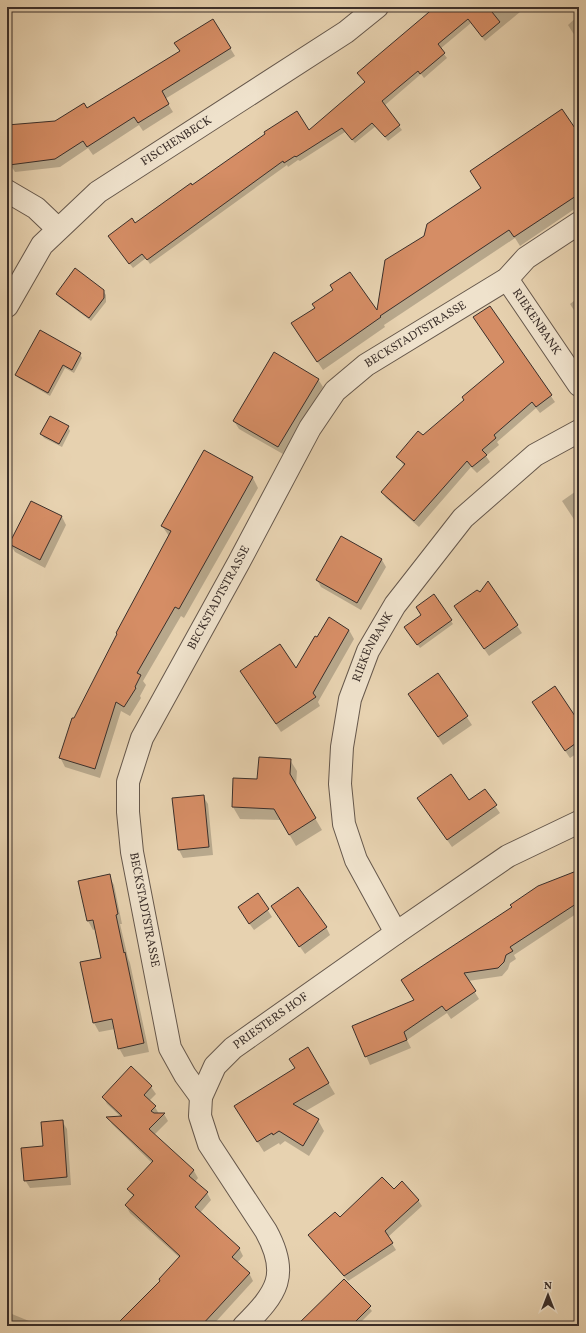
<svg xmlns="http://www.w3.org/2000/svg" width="586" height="1333" font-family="Vollkorn,serif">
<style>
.shadow{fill:#0003}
.building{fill:#d58d65;stroke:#3b2f2a}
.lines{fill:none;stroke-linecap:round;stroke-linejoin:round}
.minor-casing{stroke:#66584c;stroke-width:24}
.minor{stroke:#efe2cc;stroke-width:22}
.labels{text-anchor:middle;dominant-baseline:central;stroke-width:3;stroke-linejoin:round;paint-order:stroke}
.street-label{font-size:12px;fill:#3b2f2a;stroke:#efe2cc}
</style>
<rect width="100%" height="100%" fill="#e7d2b0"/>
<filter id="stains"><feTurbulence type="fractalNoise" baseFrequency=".005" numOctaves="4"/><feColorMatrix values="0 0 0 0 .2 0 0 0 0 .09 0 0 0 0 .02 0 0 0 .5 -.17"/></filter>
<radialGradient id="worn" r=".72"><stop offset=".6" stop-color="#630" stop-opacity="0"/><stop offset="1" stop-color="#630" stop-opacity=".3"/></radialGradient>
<path class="shadow" d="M437,7H526L485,41L471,23L440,49L447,58L424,78L421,74L384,106L402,130L388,141L376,126L355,143L345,132L300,161L298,160L288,167L287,165L150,264L146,258L133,268L112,241L135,224L192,187L309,131L366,83Z
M579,15V39L573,33L568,25Z
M213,20L235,56L165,99L173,112L143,131L139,125L93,155L88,148L60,167L15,172L10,164L9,153H7V126L55,122L87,110L181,52Z
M579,136V206L520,246L515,238L384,325L385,327L323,370L297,332L377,313Z
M103,291L106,295V302L91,321L59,297L57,294Z
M579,297V318L570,304Z
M490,308L555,402L540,413L536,408L497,442L499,445L486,456L490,462L477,473L471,467L419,527L386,498L382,492L404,466L398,457L465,400L505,362Z
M80,354L82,358L74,373L65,368L50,396L19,378L17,375Z
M318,379L323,387L283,454L239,429L234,421Z
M68,427L70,431L62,447L44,438L41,434Z
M204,451L253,478L258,488L184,618L181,616L143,681L146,685L140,696L141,698L130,716L121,711L100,778L65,767L60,757L75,720L169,536L162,526Z
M579,489V527L562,501Z
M32,502L62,517L66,525L45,568L15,552L10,544Z
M341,537L382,560L386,567L361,610L321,587L317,580Z
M488,583L522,633L489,656L460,614L481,593Z
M434,596L453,624L420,648L408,631L422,616Z
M349,630L354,639L318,702L320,706L281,732L247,680L296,670L317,638Z
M438,674L472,725L443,745L409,694Z
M533,703L579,723V752L570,758Z
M290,760L297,771L296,786L322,830L296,846L281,820L240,819L233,807L234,779L258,780Z
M484,790L500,813L452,847L423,805L468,801Z
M203,796L208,804L213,855L183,858L179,850L173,799Z
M579,871V912L514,955L516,959L510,963L508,969L502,976L468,981L479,999L451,1019L447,1013L407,1040L411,1048L370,1065L353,1026L415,1001Z
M109,876L114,885L122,924H120L128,958L130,963L149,1052L124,1057L119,1048L115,1029L99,1032L94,1023L102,958L96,929L93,930L88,921Z
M258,895L272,917L254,930L243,915Z
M272,907L326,927L330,935L305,954Z
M308,1049L335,1094L304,1112L318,1120L324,1131L309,1156L285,1141L280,1145L279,1143L264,1152L241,1116L296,1069Z
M131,1067L151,1087L156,1094L149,1101L155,1107L159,1114H164L168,1121L154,1135L194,1171L198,1178L195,1182L207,1193L211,1200L200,1213L239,1248L243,1256L237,1263L249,1273L253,1281L212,1326H116L161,1281L180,1258L130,1213L126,1206L134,1197L128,1189L152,1163L112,1124L108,1118L121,1117L107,1104L103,1097Z
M62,1121L67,1129L71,1185L30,1188L25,1180L44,1147Z
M394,1191L418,1200L422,1206L388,1237L396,1250L348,1281L313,1241L310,1235Z
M344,1280L372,1311L357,1326H298Z
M7,1312L29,1321L31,1326H7Z"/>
<path class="building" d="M435,7H488L500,22L482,37L468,19L438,44L445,53L420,74L418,71L382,101L400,125L385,137L372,123L352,140L342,128L296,157L295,156L284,163L283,161L147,260L142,254L129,264L108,236L132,218L135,223L191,183L192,185L265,134L264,132L297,111L309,130L365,82L357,73Z
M213,19L231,48L162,91L169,104L138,123L134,117L87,147L83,141L55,159L9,165L7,125L55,121L84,103L87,108L180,51L174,43Z
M562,109L579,134V194L514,237L509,230L380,316L381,317L317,362L291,323L315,308L312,304L333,290L330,285L350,272L377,310L385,260L424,236L427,224L481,188L470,171Z
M75,268L104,290V298L89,318L56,294Z
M490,306L552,395L536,407L532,402L494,435L496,438L482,450L487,455L472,467L467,461L414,521L381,492L405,464L396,457L418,431L423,435L464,400L462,397L504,362L473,317Z
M40,330L81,353L72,370L63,365L48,393L15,375Z
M274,352L319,379L278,447L233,421Z
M50,416L69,426L59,444L40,434Z
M204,450L253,477L179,609L175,607L137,673L141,675L135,687L136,688L124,707L116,702L95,769L59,758L72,718H74L117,634L116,633L171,531L161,526Z
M31,501L62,516L40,560L9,544Z
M341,536L382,559L357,603L316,580Z
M488,581L518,625L484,649L454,606L477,590L480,592Z
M434,594L452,620L417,645L404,627L421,615L416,607Z
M329,617L349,630L313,693L316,697L276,724L240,671L280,644L296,668L315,636L317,637Z
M438,673L468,716L438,737L408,694Z
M555,686L579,722V741L565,751L532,702Z
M259,757L291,759L290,774L316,818L289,835L274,809L232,807L233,778L257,779Z
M451,774L469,800L485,789L497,805L447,840L417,798Z
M204,795L209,847L178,850L172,798Z
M579,870V902L510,947L513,951L506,955L504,962L498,968L464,973L476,991L446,1011L442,1006L404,1032L407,1040L365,1057L352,1026L414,1000L401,980L512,907L510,905L538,886Z
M110,874L118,914L116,915L124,953L125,952L144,1043L118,1049L112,1019L93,1023L80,962L101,958L93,920L87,921L78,881Z
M298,887L327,927L299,947L271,906Z
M258,893L269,909L249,924L238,907Z
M308,1047L329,1083L293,1104L319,1119L303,1146L279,1131L273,1135L272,1133L257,1142L234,1106L295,1068L289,1059Z
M131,1066L152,1086L144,1095L156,1106L151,1111L154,1113H165L149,1129L194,1170L189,1176L208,1192L195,1207L240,1248L232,1257L250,1273L201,1326H115L160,1281L159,1279L180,1256L125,1205L134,1195L127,1189L153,1161L106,1117L122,1116L102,1097Z
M63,1120L67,1177L24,1181L21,1148L43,1146L41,1122Z
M382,1177L394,1189L402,1181L419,1200L385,1231L393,1243L344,1276L308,1235L335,1212L340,1217Z
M344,1279L371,1306L351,1326H296Z"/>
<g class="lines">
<defs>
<g id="minor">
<path d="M7,191L36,208L58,229"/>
<path id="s1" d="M507,279L579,385"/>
<path id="s2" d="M7,306L42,245L98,192L346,32L377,7"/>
<path id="s3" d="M396,933L356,860L344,824L340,784L342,747L350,699L368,651L395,605L463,518L535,455L579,431"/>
<path id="s4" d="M201,1097L185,1075L170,1048L132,852L128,812V782L142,738L239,562L310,428L335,391L366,365L507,279L526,258L579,223"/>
<path id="s5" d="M244,1326C277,1293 290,1275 266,1231L209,1144L200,1116L201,1097L215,1066L233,1048L396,933L508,856L579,822"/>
</g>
</defs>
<use href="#minor" class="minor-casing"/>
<use href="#minor" class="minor"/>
</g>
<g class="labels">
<g class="street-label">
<text stroke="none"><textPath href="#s2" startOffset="241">FISCHENBECK</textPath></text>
<text stroke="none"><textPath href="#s1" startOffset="52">RIEKENBANK</textPath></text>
<text stroke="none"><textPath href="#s4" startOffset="870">BECKSTADTSTRASSE</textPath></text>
<text stroke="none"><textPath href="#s4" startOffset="534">BECKSTADTSTRASSE</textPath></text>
<text stroke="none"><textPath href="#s3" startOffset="304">RIEKENBANK</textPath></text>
<text transform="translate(144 910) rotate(79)">BECKSTADTSTRASSE</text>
<text stroke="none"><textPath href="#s5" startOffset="367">PRIESTERS HOF</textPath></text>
</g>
</g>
<rect width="586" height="1333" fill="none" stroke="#e7d2b0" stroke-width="24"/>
<rect x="8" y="8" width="570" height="1317" fill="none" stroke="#3b2f2a" stroke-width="2"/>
<rect x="12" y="12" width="562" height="1309" fill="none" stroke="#3b2f2a"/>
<g transform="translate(548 1295)" stroke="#efe2cc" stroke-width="3" paint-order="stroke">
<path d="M0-3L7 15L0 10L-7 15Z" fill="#3b2f2a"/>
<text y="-6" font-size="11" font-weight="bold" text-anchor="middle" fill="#3b2f2a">N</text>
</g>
<rect width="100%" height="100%" filter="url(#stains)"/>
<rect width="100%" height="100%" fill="url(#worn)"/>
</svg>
